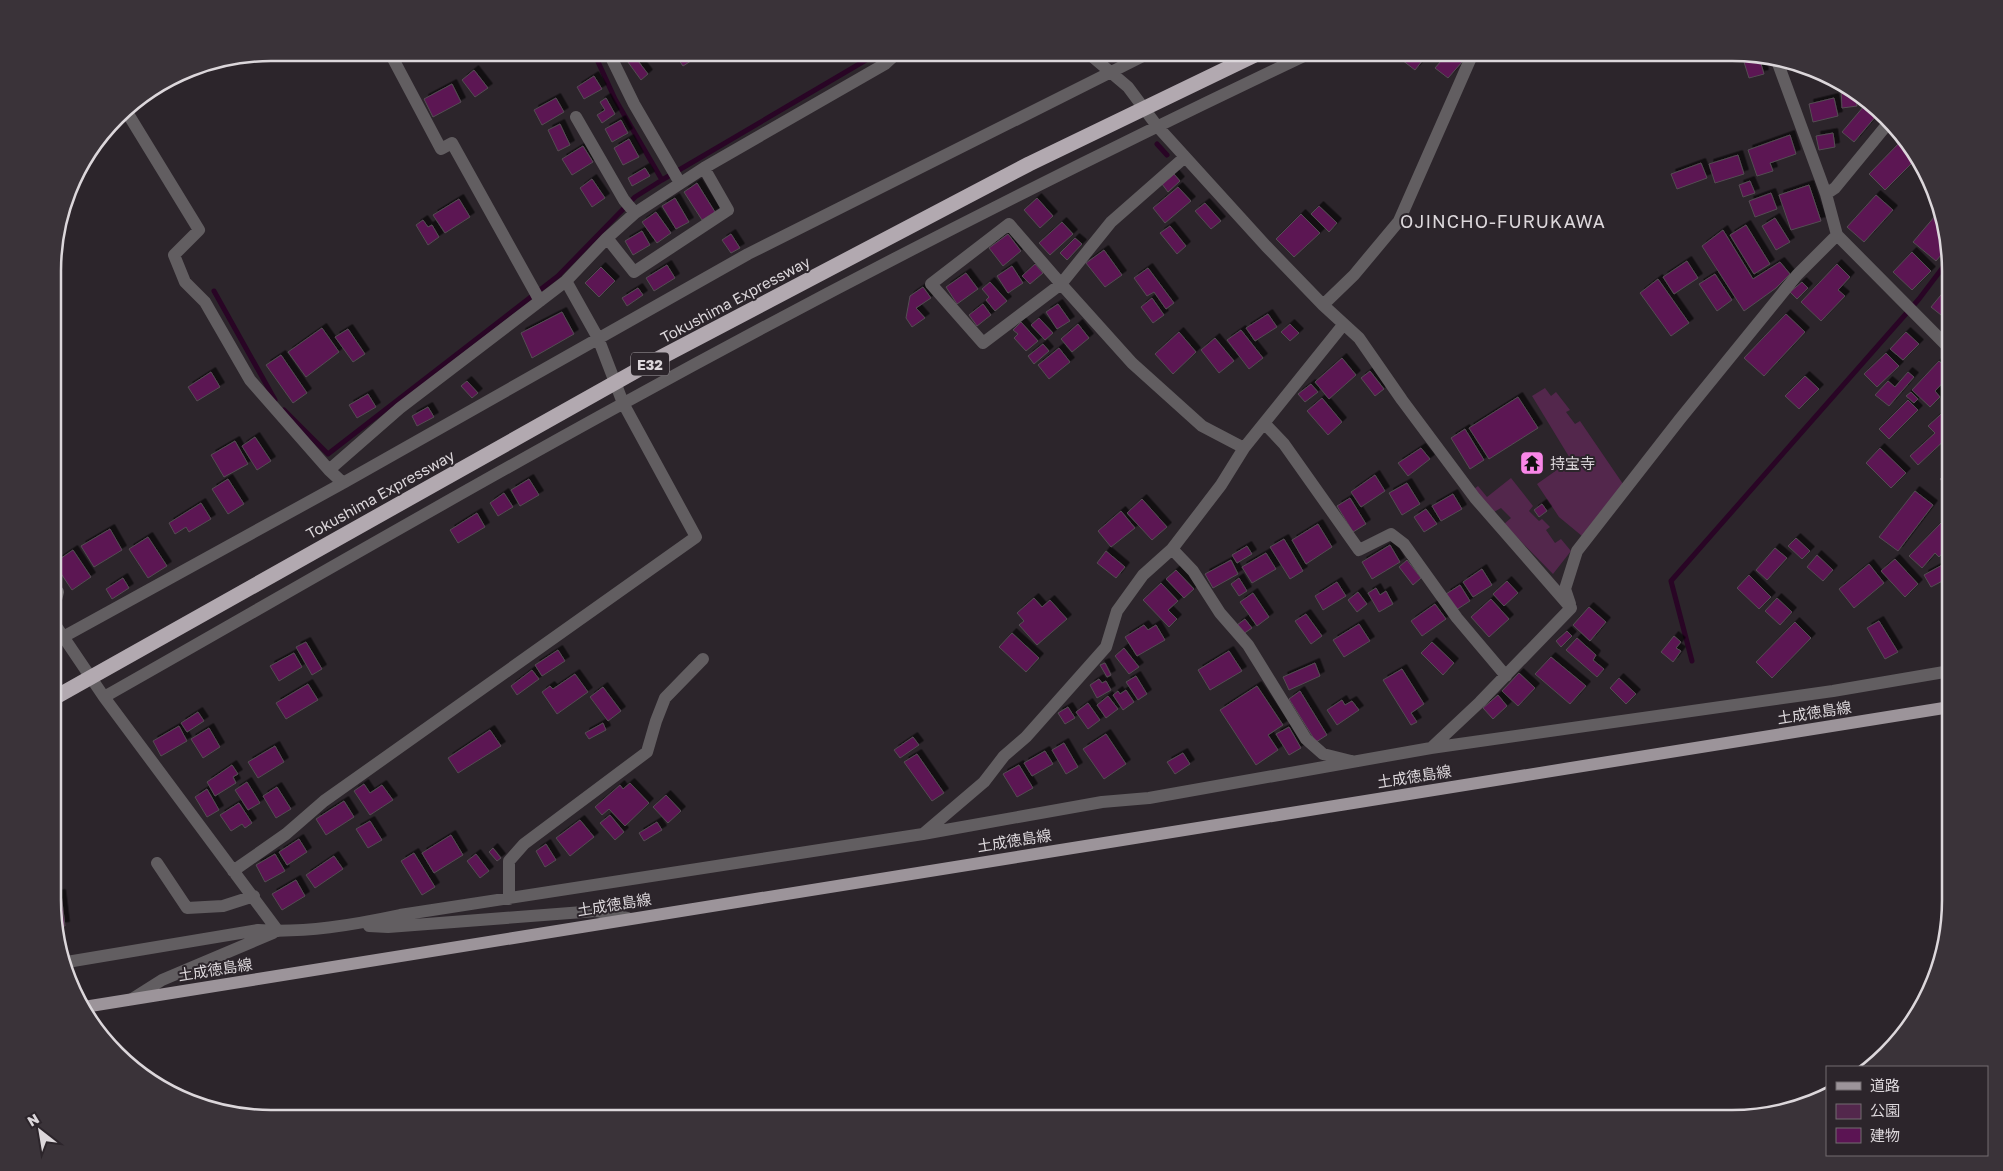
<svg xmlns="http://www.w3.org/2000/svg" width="2003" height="1171" font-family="'Golos Text','Noto Sans JP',sans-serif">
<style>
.green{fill:#53274c}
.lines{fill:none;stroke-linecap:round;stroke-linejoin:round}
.stream{stroke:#290525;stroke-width:5}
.building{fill:#5b1453;stroke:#554d53;filter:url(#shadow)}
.minor{stroke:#625e61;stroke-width:12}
.major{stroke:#9c949a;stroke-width:12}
.highway-bridge{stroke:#b2a9b0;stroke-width:15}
.labels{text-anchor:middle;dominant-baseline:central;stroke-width:4;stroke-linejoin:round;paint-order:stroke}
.shield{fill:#2c252b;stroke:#a7a2a6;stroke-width:1}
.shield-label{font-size:14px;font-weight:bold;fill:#dcd7db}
.street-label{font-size:15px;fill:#dcd7db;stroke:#2c252b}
.poi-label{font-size:15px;fill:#dcd7db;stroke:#2c252b;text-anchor:start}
.quarter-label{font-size:18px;letter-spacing:1px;fill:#dcd7db;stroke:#2c252b}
.rim{fill:none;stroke:#dcd7db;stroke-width:2.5}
</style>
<defs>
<filter id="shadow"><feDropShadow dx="4.5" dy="-4.5" stdDeviation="0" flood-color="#0009"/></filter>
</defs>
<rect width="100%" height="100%" fill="#2c252b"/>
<path class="green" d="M1545,388L1551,396L1556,392L1570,410L1566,412L1575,424L1580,421L1623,484L1582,536L1559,517L1537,484L1571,460L1532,396Z
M1511,478L1533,506L1529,511L1539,521L1542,519L1550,527L1546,530L1555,543L1561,539L1571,551L1553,574L1504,524L1511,518L1501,508L1494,512L1474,489L1478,486L1487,497Z"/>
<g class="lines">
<path class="stream" d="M594,53L615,99L662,180L878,53
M1074,53L1080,59
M1157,144L1167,155
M214,291L275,400
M284,410L328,454L558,276L635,197L662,180
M1692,661L1671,581L1919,299L1950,258"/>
</g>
<path class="building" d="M632,53L648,74L641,80L625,58Z
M641,53H654L645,59Z
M674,53H690L694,59L683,66Z
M1393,53H1411L1422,61L1415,70Z
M1448,53L1462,62L1448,78L1435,68Z
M1759,57L1764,74L1749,78L1744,62Z
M474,70L488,88L475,97L462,80Z
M594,76L602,89L584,99L577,87Z
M452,84L461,102L433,117L424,99Z
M1849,87L1855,93L1857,106L1842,108L1841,88Z
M556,98L564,112L542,125L534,110Z
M606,98L615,114L602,123L597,115L605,110L600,102Z
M1834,98L1838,116L1813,122L1809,104Z
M1864,106L1876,116L1854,142L1842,132Z
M621,120L628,133L612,142L605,129Z
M560,124L570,145L558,151L548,130Z
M1833,133L1835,147L1819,150L1816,136Z
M1790,135L1796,154L1770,163L1773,171L1757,176L1748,150Z
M629,139L639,157L623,165L614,148Z
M1903,139L1918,157L1885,190L1869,174Z
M583,146L593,162L572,175L562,159Z
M1738,155L1744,174L1715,183L1709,164Z
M1701,163L1707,178L1677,189L1671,174Z
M645,168L650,176L632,186L628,178Z
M1174,174L1180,181L1168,192L1162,184Z
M592,179L605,198L592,207L580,188Z
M1750,181L1755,193L1743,197L1739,185Z
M697,183L715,212L702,220L684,192Z
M1809,185L1821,221L1791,230L1779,195Z
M1178,187L1191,201L1165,223L1153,208Z
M1771,193L1777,209L1755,217L1749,201Z
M1876,195L1893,210L1864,242L1847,227Z
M675,198L689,222L676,229L662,206Z
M1037,198L1053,216L1040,228L1024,210Z
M459,199L470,217L445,233L433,215Z
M1205,203L1221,221L1211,229L1195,211Z
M1319,206L1337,223L1329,232L1311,214Z
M656,212L671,233L657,243L642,222Z
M1301,214L1320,233L1294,257L1276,239Z
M1935,216L1938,218L1947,248L1936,261L1913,242Z
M1775,218L1790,242L1776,250L1762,226Z
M423,220L428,227L432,225L439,237L428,245L416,225Z
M1062,222L1073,234L1050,255L1039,243Z
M1746,225L1770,264L1754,274L1730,235Z
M1170,226L1186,246L1177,254L1160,233Z
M1723,230L1753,279L1780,262L1790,274L1776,288L1744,311L1702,246Z
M642,231L650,245L633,255L625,241Z
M731,234L740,248L731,253L722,240Z
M1008,234L1021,251L1003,266L989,248Z
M1075,238L1082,244L1067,260L1060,253Z
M1104,250L1122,275L1105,287L1086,263Z
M1912,252L1931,271L1912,290L1893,272Z
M1687,261L1698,278L1674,294L1663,277Z
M1035,264L1043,273L1030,284L1022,276Z
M1837,264L1850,277L1838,290L1845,296L1821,321L1801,302Z
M667,265L675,278L654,291L646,278Z
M1012,266L1023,283L1008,293L997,276Z
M601,267L615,281L599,297L585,283Z
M1148,268L1174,303L1166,309L1154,292L1147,296L1134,278Z
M966,273L978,289L957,304L946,287Z
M1715,274L1732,300L1717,311L1699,284Z
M1658,279L1689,323L1671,336L1640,293Z
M990,282L1007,301L995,311L986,300L989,297L982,289Z
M1802,282L1808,288L1797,299L1790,292Z
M1950,284V314L1946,319L1931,307Z
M923,287L931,298L916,308L925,318L912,327L906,318L910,296Z
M638,288L643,295L627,306L622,298Z
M1152,298L1164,315L1153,323L1141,307Z
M983,304L991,315L977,326L969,315Z
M1058,304L1070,321L1057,329L1046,312Z
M562,312L574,334L532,358L521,333Z
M1268,314L1277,327L1255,341L1246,328Z
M1786,314L1805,332L1764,376L1744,358Z
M1039,318L1053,333L1045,340L1031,325Z
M1021,322L1038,341L1026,351L1014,338L1018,334L1013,330Z
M1078,324L1089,338L1072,352L1061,339Z
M1290,324L1299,333L1290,341L1281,332Z
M322,328L339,352L306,377L288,352Z
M348,329L365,354L353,362L335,337Z
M1241,330L1263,358L1249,369L1227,340Z
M1179,332L1196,352L1173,374L1155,354Z
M1906,332L1919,344L1903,360L1890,349Z
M1215,338L1234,361L1219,373L1201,350Z
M1043,344L1049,351L1034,364L1028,356Z
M1059,348L1070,362L1049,379L1038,365Z
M1886,353L1899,366L1877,387L1864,374Z
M281,355L307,393L293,403L266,365Z
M1342,358L1356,375L1329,399L1315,382Z
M1939,361L1950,371V375L1935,391L1940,397L1930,407L1912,390Z
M1370,371L1384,389L1375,396L1361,378Z
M211,372L220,387L197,401L188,387Z
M1908,372L1914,377L1889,406L1875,395L1888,381L1895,387Z
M1805,376L1819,389L1799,409L1785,396Z
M467,381L478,393L472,398L461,386Z
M1311,384L1318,392L1305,402L1298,394Z
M1911,392L1918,399L1914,403L1906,396Z
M368,394L376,407L357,418L349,405Z
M1518,397L1538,428L1489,459L1469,428Z
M1322,398L1342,422L1328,435L1307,411Z
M1908,400L1918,410L1889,439L1879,429Z
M1950,406V435L1918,465L1910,456L1935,433L1928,426Z
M428,407L434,417L417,426L412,416Z
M1465,429L1484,460L1470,469L1451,438Z
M255,437L271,461L257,470L242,446Z
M235,441L248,464L224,477L211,455Z
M1421,448L1430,459L1408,476L1398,463Z
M1880,448L1906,473L1891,488L1866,463Z
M1950,469V490L1940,479Z
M1375,475L1385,491L1361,507L1351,492Z
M228,479L244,504L228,514L212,489Z
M529,479L539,495L520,506L511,490Z
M1407,483L1420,504L1402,515L1389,493Z
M1915,491L1933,505L1898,551L1879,537Z
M504,493L513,507L498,516L490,503Z
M1453,494L1462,509L1441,521L1432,506Z
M1350,498L1366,524L1353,532L1337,506Z
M1142,499L1167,527L1152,540L1127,513Z
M201,503L211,519L189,532L186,527L175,534L169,523Z
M1542,504L1547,511L1539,517L1534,510Z
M1426,509L1437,524L1424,532L1414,517Z
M1121,511L1135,528L1111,547L1098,531Z
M477,513L485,527L458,543L450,530Z
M1941,523L1950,531V545L1939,557L1935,553L1922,568L1909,556Z
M1318,524L1332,547L1306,564L1292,540Z
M110,529L122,550L94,567L81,546Z
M148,537L167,566L148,578L129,549Z
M1796,538L1810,551L1802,559L1788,546Z
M1284,539L1303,571L1290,579L1270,547Z
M1390,545L1400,562L1372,579L1362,562Z
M1247,546L1252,554L1237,563L1232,555Z
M1775,548L1787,558L1767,580L1756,570Z
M73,550L91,577L72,590L54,563Z
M1106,551L1125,567L1116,578L1097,563Z
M1266,553L1276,569L1252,583L1242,567Z
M1817,555L1833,570L1823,581L1807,567Z
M1895,559L1918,584L1905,597L1881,571Z
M1231,560L1238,574L1213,588L1205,574Z
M1407,560L1421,578L1413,585L1399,567Z
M1869,564L1884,583L1854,608L1839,589Z
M1944,564L1950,577L1931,587L1924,575Z
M1482,569L1492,585L1473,597L1463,582Z
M1176,570L1194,589L1184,598L1166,579Z
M1749,575L1771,597L1759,609L1737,588Z
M123,578L129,588L112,599L106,589Z
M1239,578L1247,591L1239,596L1231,584Z
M1507,581L1518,593L1504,606L1493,594Z
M1337,582L1346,596L1323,610L1315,596Z
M1161,583L1178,601L1168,610L1177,619L1169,627L1143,600Z
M1460,585L1470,601L1456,610L1446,594Z
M1376,588L1380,595L1386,591L1393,604L1379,612L1368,593Z
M1358,592L1367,604L1357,612L1348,600Z
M1253,593L1269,617L1257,626L1240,602Z
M1034,598L1042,607L1050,600L1067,619L1037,645L1019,625L1024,621L1017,613Z
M1777,598L1792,612L1780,625L1765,611Z
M1491,599L1509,619L1489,637L1471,617Z
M1435,604L1446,619L1422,636L1411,621Z
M1589,607L1606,622L1590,641L1573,625Z
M1306,614L1322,636L1311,644L1295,621Z
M1245,619L1252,628L1243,634L1237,625Z
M1879,621L1898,652L1885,659L1867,628Z
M1795,622L1811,638L1772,678L1756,662Z
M1359,624L1370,641L1344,657L1333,640Z
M1144,625L1148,630L1156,625L1165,640L1137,656L1125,637Z
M1567,631L1572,636L1561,647L1556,641Z
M1012,633L1039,658L1026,672L999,647Z
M1674,636L1681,642L1676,648L1681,651L1673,662L1661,652Z
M1577,638L1596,655L1593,660L1604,669L1597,677L1566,650Z
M306,642L322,669L312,675L296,647Z
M1432,642L1454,663L1443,675L1421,653Z
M1124,648L1139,667L1129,674L1115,656Z
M558,650L565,661L542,676L535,665Z
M1229,651L1242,671L1210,690L1198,670Z
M294,653L302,667L279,681L270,666Z
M1551,657L1586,686L1570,704L1535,674Z
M1105,663L1111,675L1107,677L1100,665Z
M1315,663L1320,676L1289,690L1283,677Z
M1402,669L1424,704L1411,713L1417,722L1411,725L1383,680Z
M532,670L539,679L517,695L511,686Z
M1519,673L1535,688L1518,706L1502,691Z
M575,674L588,692L557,714L542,692L550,686L553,689Z
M1136,676L1147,694L1138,700L1126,682Z
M1619,678L1636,694L1626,704L1610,688Z
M1099,679L1102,683L1106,681L1111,690L1097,698L1090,685Z
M308,684L318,700L286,719L276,703Z
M1257,686L1283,725L1268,735L1278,750L1256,765L1220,710Z
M603,687L621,711L608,721L590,697Z
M1126,690L1134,702L1123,710L1113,695L1118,691L1120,694Z
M1300,691L1327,735L1316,742L1289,699Z
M1498,695L1507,706L1493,719L1483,708Z
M1108,696L1118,709L1106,718L1097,705Z
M1342,700L1345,705L1352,701L1359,710L1337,725L1327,710Z
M1088,703L1100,720L1088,729L1076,712Z
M1068,707L1075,718L1065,724L1058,713Z
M198,712L204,721L187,732L181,723Z
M603,723L606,730L589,739L585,733Z
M179,726L187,741L161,756L153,741Z
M1289,727L1301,748L1289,755L1276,734Z
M209,728L220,747L203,758L191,739Z
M490,730L501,746L458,773L448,758Z
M1106,734L1126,764L1104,779L1083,749Z
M913,737L919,745L900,758L894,750Z
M1064,743L1078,767L1066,774L1052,750Z
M275,746L284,762L258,778L248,762Z
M1045,751L1053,764L1032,776L1024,763Z
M1183,753L1190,764L1175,774L1167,762Z
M917,754L944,793L932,801L904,762Z
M232,765L238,774L233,777L236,783L215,796L207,782Z
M1019,765L1033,788L1017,797L1003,774Z
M247,782L260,803L248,810L235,790Z
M630,783L649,803L625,826L609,809L602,815L595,807L620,785L623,789Z
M364,784L370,793L382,785L393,800L370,815L354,791Z
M277,787L291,809L276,818L263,796Z
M207,789L219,810L207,817L195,797Z
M666,795L681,811L668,823L653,807Z
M344,801L354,817L326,835L316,819Z
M239,803L252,823L245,828L242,824L231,831L220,815Z
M610,815L624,832L615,840L600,823Z
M580,820L594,837L570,856L556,838Z
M370,821L382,840L368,848L356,829Z
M657,822L662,830L644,841L639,833Z
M451,835L463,855L434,873L422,853Z
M299,839L307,852L287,865L279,852Z
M546,844L556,860L545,867L536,851Z
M493,848L501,858L497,861L489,852Z
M414,853L435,887L422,895L401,861Z
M275,854L285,871L265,882L256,865Z
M476,854L489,871L480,878L467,861Z
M334,856L343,869L315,888L306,875Z
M296,880L305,896L282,910L272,894Z
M61,894L65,926L54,927V895Z"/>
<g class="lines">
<path class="minor" d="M390,53L441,149L452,143L540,301
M609,53L634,104L680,183
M1088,53L1128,87L1157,126L1266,246L1323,305L1359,338L1402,400L1475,498L1571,608
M1776,58L1826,194L1835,188L1890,121
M125,109L199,230L174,255L185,282L205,302L250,380L329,470
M576,117L624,200L635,213
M1185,157L1111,222L1061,284L1009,224L931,284L983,343L1061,284L1132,363L1202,426L1244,448
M1826,194L1837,235L1950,349
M607,238L634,272L728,210L704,168
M1323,305L1354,275L1399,221L1473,53
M1265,424L1284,444L1359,550L1391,534L1404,544L1457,618L1506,676
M343,483L329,470L400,408L566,281L607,238L635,213L704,168L885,64L897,53
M1172,549L1193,571L1220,613L1248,645L1306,739L1323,754L1351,761
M54,587L58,592L54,607
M1570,604L1565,589L1577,551L1680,419L1797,275L1837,235
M54,623L104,697L278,931
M54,642L343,483L748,254L1149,53
M104,697C277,599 450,498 624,403C849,279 1078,163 1310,53
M1431,748L1480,702L1571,608
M923,834L984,782L1004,756L1026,737L1106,647L1117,611L1143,575L1172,549L1221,485L1244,448L1343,325
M157,863L187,908L223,906L254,896
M233,871L286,834L324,801L696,537L623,403L598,338L566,281
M509,899V861L524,844L647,752L656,721L665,698L703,659
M369,926L388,927L596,911L628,918
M67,962L258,930C306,933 353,925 400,915L923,834L1102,802L1149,798L1431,748L1833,691L1950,671
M132,999L162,980L273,933"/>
<path class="major" d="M84,1007L1950,707"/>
<path class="highway-bridge" d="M54,698L652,362L1029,164L1259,53"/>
</g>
<defs>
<symbol id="temple-square" viewBox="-11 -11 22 22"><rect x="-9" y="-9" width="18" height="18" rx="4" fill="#f987e8" stroke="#2c252b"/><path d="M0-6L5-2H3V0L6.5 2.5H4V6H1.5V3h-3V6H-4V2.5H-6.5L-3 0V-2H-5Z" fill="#111"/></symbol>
</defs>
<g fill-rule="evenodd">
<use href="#temple-square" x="1518" y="449" width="28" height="28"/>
</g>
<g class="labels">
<rect class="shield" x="631" y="352.5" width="38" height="23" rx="4"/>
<g class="shield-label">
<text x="650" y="364">E32</text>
</g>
<g class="street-label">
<text transform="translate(735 299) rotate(-28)">Tokushima Expressway</text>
<text transform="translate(380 494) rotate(-29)">Tokushima Expressway</text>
<text transform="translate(1814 712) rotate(-9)">土成徳島線</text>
<text transform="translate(1414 776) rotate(-9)">土成徳島線</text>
<text transform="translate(1014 840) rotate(-9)">土成徳島線</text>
<text transform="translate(614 904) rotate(-9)">土成徳島線</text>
<text transform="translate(215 969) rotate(-9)">土成徳島線</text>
</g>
<g class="poi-label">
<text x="1550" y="463">持宝寺</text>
</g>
<g class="quarter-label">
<text x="1503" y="221">OJINCHO-FURUKAWA</text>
</g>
</g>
<path d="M0 0H2003V1171H0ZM271 61H1732A210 210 0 0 1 1942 271V900A210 210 0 0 1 1732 1110H271A210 210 0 0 1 61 900V271A210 210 0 0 1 271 61Z" fill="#3a3339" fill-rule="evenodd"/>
<path class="rim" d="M271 61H1732A210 210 0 0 1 1942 271V900A210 210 0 0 1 1732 1110H271A210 210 0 0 1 61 900V271A210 210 0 0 1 271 61Z"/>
<rect x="1826" y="1066" width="162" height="90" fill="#2c252b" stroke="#726c71"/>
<rect x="1836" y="1082" width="25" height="8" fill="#9c949a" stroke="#726c71"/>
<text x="1870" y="1091" font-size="15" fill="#dcd7db">道路</text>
<rect x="1836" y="1104" width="25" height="15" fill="#53274c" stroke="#726c71"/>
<text x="1870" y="1116" font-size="15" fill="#dcd7db">公園</text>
<rect x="1836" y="1128" width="25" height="15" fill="#5b1453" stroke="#726c71"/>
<text x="1870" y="1141" font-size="15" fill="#dcd7db">建物</text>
<g transform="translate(40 1131) rotate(329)" stroke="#2c252b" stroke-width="4" paint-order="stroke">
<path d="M0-4L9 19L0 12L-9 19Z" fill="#dcd7db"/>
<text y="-8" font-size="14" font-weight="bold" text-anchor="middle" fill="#dcd7db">N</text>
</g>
</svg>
